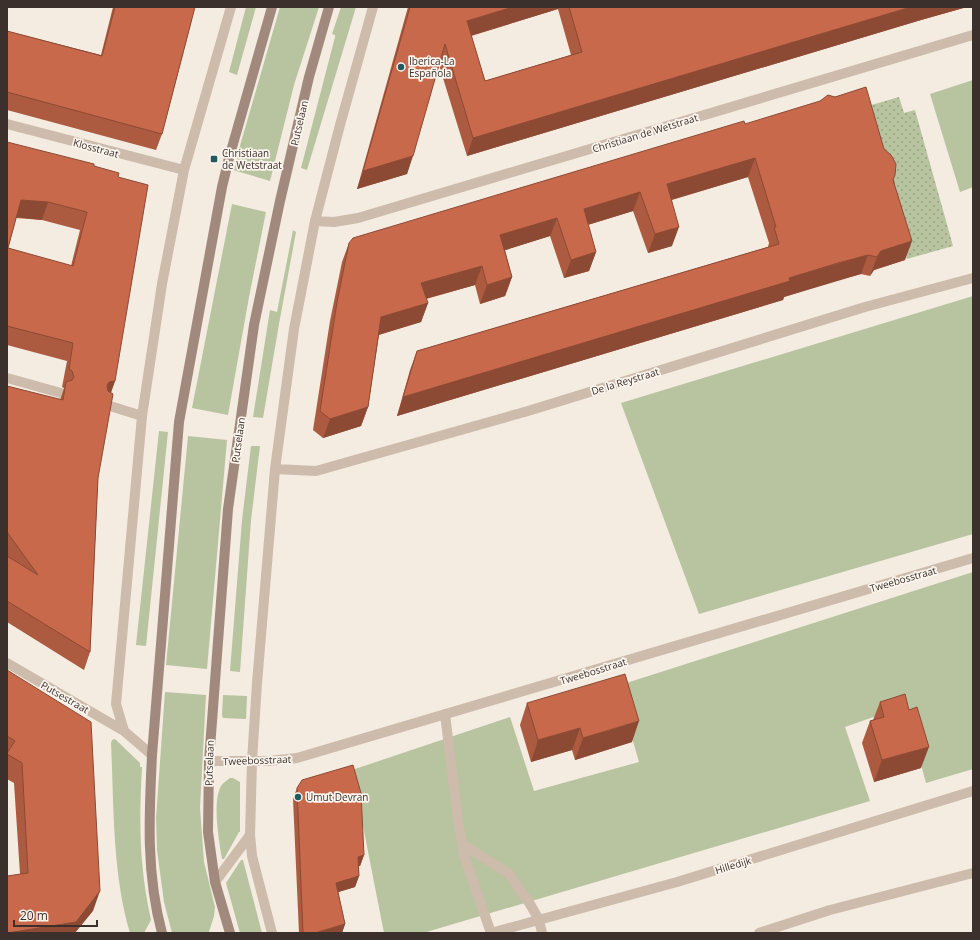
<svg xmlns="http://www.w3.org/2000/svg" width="980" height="940" font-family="'Open Sans',sans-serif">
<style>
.grass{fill:#b8c4a0}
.park{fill:url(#park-dots)}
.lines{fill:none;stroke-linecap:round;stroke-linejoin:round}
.minor{stroke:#cdbbac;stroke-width:10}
.secondary{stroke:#a18a7d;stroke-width:10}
.wall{fill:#ac5a40;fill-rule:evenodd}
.shaded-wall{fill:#8c4a34}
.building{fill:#c8694b;stroke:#8c4a34;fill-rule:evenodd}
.poi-dot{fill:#1f5a5e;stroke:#fbf5ee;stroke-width:1.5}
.labels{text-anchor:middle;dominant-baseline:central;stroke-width:3.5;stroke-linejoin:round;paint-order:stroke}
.poi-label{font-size:10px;fill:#3b302b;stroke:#fbf5ee;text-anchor:start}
.street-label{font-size:10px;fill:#3b302b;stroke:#fbf5ee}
</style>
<defs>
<pattern id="park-dots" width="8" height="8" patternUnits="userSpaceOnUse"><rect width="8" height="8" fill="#b8c4a0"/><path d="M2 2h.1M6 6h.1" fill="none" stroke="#97a083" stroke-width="1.8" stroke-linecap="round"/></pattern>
</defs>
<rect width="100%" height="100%" fill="#f4ebe1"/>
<path class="grass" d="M246,7H256L237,75L229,72Z
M280,7H319L294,85L270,181L233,170Z
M341,7H356L307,170L301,168L335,37V35L332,34Z
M973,80V187L960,192L930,94Z
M232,204L266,212L249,297L228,415L192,408Z
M293,230L296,232L279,324L263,418L253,417L270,310L277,312Z
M973,296V534L699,614L621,403Z
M159,431L168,432L146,646L136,645Z
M188,436L227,440L207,669L166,665Z
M251,446H260L251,520L240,672L230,671L242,520Z
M973,572V769L926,783L905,706L845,727L870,801L423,933H384L352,770L510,717L534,791L639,762L617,686Z
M165,692L206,695L200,808L204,862L215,907L214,916L209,932L206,933H172L164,902L157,850L156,818Z
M223,695L247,696L246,719L223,718L222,715Z
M115,739L140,763V767H142C139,821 139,866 151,920L144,933H130C112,872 114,806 111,743L112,740Z
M230,778H233L240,782V832H239L224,859H222C219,841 212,802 221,786C223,783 227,780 230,778Z
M241,860H243L262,933H240L226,883Z"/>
<path class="park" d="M899,97L904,113L915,110L953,246L907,259L861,108Z"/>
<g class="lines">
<path class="minor" d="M7,124L184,170
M315,221L334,222L358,218L973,35
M7,378L61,393
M107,405L142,416
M275,469L316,471L528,411L865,307L973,278
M7,663L124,731
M445,714L458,820L464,855L491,933
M152,755L124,731L116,704L142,416L162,284L184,170L231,7
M209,761H269L297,758L973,558
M250,835L252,856L272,933
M462,844L508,873L530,904L539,920L542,933
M215,882L250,835L252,761L257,683L275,469L294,329L315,221L340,125L373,7
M491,933L677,882L973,791
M759,933L830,910L973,873"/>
<path class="secondary" d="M162,933C146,874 149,816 152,755L179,422L222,187L229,158L272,7
M230,933L215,882L208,832L209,761L228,509L254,325L280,201L309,77L329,7"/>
</g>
<path class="wall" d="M113,7H195L162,134L156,150L7,110V31L101,55Z
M408,7H967L921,20L467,156L439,65L407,174L357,189ZM558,9L571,55L485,81L471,36Z
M745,124L894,180L905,260L874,270L870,276L861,274L831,282L784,297L783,300L397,416L410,370L417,351L768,247L769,243L748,177L672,200V246L648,253L633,211L588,225L596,252L589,271L564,278L550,236L505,250L512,277L505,296L480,304L475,285L426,299L428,303L421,322L379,335L368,407L361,426L323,438L313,430L330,321L342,262L349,243Z
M7,142L94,166L118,177L115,381L111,393L98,478L90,652L84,670L7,622V386L60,400L64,388L62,387L67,361L7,345ZM16,218L42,220L80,230L71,266L8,248Z
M7,670L93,911L20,874L14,783L7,779Z
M880,702L909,710L921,768L874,782L862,743L870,721L873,720Z
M527,703L632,742L575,760L572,750L531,762L520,725Z
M297,788L364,855L360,866H359V876L355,887L338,892L345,924L342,933H299L293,799Z"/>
<path class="shaded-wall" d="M513,7H559L558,9L460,39L467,21Z
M911,7H967L921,20L467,156L473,138Z
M413,156L407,174L357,189L363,171Z
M755,158L748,177L660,203L667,184Z
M640,192L633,211L577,228L584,209Z
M21,200L48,202L42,220L15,217Z
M557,218L550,236L493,254L500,235Z
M679,227L672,246L648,253L655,234Z
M912,241L905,260L874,270L870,276L877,257L881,251Z
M596,252L589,271L564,278L571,260Z
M868,255L861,274L784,297L783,300L397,416L403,397L789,278Z
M482,266L475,285L414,302L421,283Z
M512,277L505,296L480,304L487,285Z
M428,303L421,322L374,336L381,317Z
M115,381L108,399L107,386L109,382Z
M368,407L361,426L323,438L330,419Z
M639,721L632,742L575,760L583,738Z
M580,728L572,750L531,762L538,740Z
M929,747L921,768L874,782L882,760Z
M364,855L360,866L354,868L358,857Z
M359,876L355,887L332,894L336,883Z
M100,891L93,911L75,933H7Z
M345,924L342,933H315Z"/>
<path class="building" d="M115,7H195L162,134L7,92V31L102,56Z
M410,7H513L467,21L485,81L582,52L569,7H911L473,138L445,44L413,156L363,171Z
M866,87L884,149L891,155L896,164L895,175L893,180L912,241L881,251L877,257L868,255L838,263L789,278L790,281L403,397L417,351L779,244L774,227H776L755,158L667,184L679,227L655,234L640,192L584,209L596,252L571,260L557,218L500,235L512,277L487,285L482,266L421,283L428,303L381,317L368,407L330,419L320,411L337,302L349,243L353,238L744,121L745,124L820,101L828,95L835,97Z
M7,142L94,164V166L119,173L118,177L148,185L115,381L109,382L107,386L108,391L113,394L98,478L90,652L7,601V556L38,575L7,532V386L63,400L66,382L72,380L74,377L72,371L69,369L73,343L7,326ZM21,200L48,202L87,212L73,266L8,248Z
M7,670L91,722L100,891L76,922L7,933V876L28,873L22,763L7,754V753L15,741L7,736Z
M625,674L639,721L583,738L580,728L538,740L527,703Z
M905,694L909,710L917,707L929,747L882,760L870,721L884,717L880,702Z
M353,765L361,793L364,855L358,857L359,876L336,883L345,924L315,933H303L297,788L302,780Z"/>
<g class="poi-dot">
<circle cx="401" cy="67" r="4"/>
<rect x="210" y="155" width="8" height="8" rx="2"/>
<circle cx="298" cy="797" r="4"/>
</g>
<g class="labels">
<g class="poi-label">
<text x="409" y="61">Iberica-La<tspan x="409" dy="12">Española</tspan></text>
<text x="222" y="153">Christiaan<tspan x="222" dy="12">de Wetstraat</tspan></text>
<text x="306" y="797">Umut Devran</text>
</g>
<g class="street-label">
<text transform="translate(299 123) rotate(-77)">Putselaan</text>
<text transform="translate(645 133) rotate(-17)">Christiaan de Wetstraat</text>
<text transform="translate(96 148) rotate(15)">Klosstraat</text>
<text transform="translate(625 381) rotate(-17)">De la Reystraat</text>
<text transform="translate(238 440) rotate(-82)">Putselaan</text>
<text transform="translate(903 579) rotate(-16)">Tweebosstraat</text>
<text transform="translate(593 671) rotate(-17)">Tweebosstraat</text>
<text transform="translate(65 697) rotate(30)">Putsestraat</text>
<text transform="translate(257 760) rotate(-2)">Tweebosstraat</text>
<text transform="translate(209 763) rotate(-88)">Putselaan</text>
<text transform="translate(733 865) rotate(-17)">Hilledijk</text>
</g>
</g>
<rect width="980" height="940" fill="none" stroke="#3b302b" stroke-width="16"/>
<path d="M14 920v6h83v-6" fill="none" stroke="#3b302b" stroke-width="2"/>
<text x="20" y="920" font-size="12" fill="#3b302b" stroke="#fbf5ee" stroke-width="3" paint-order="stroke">20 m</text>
</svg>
